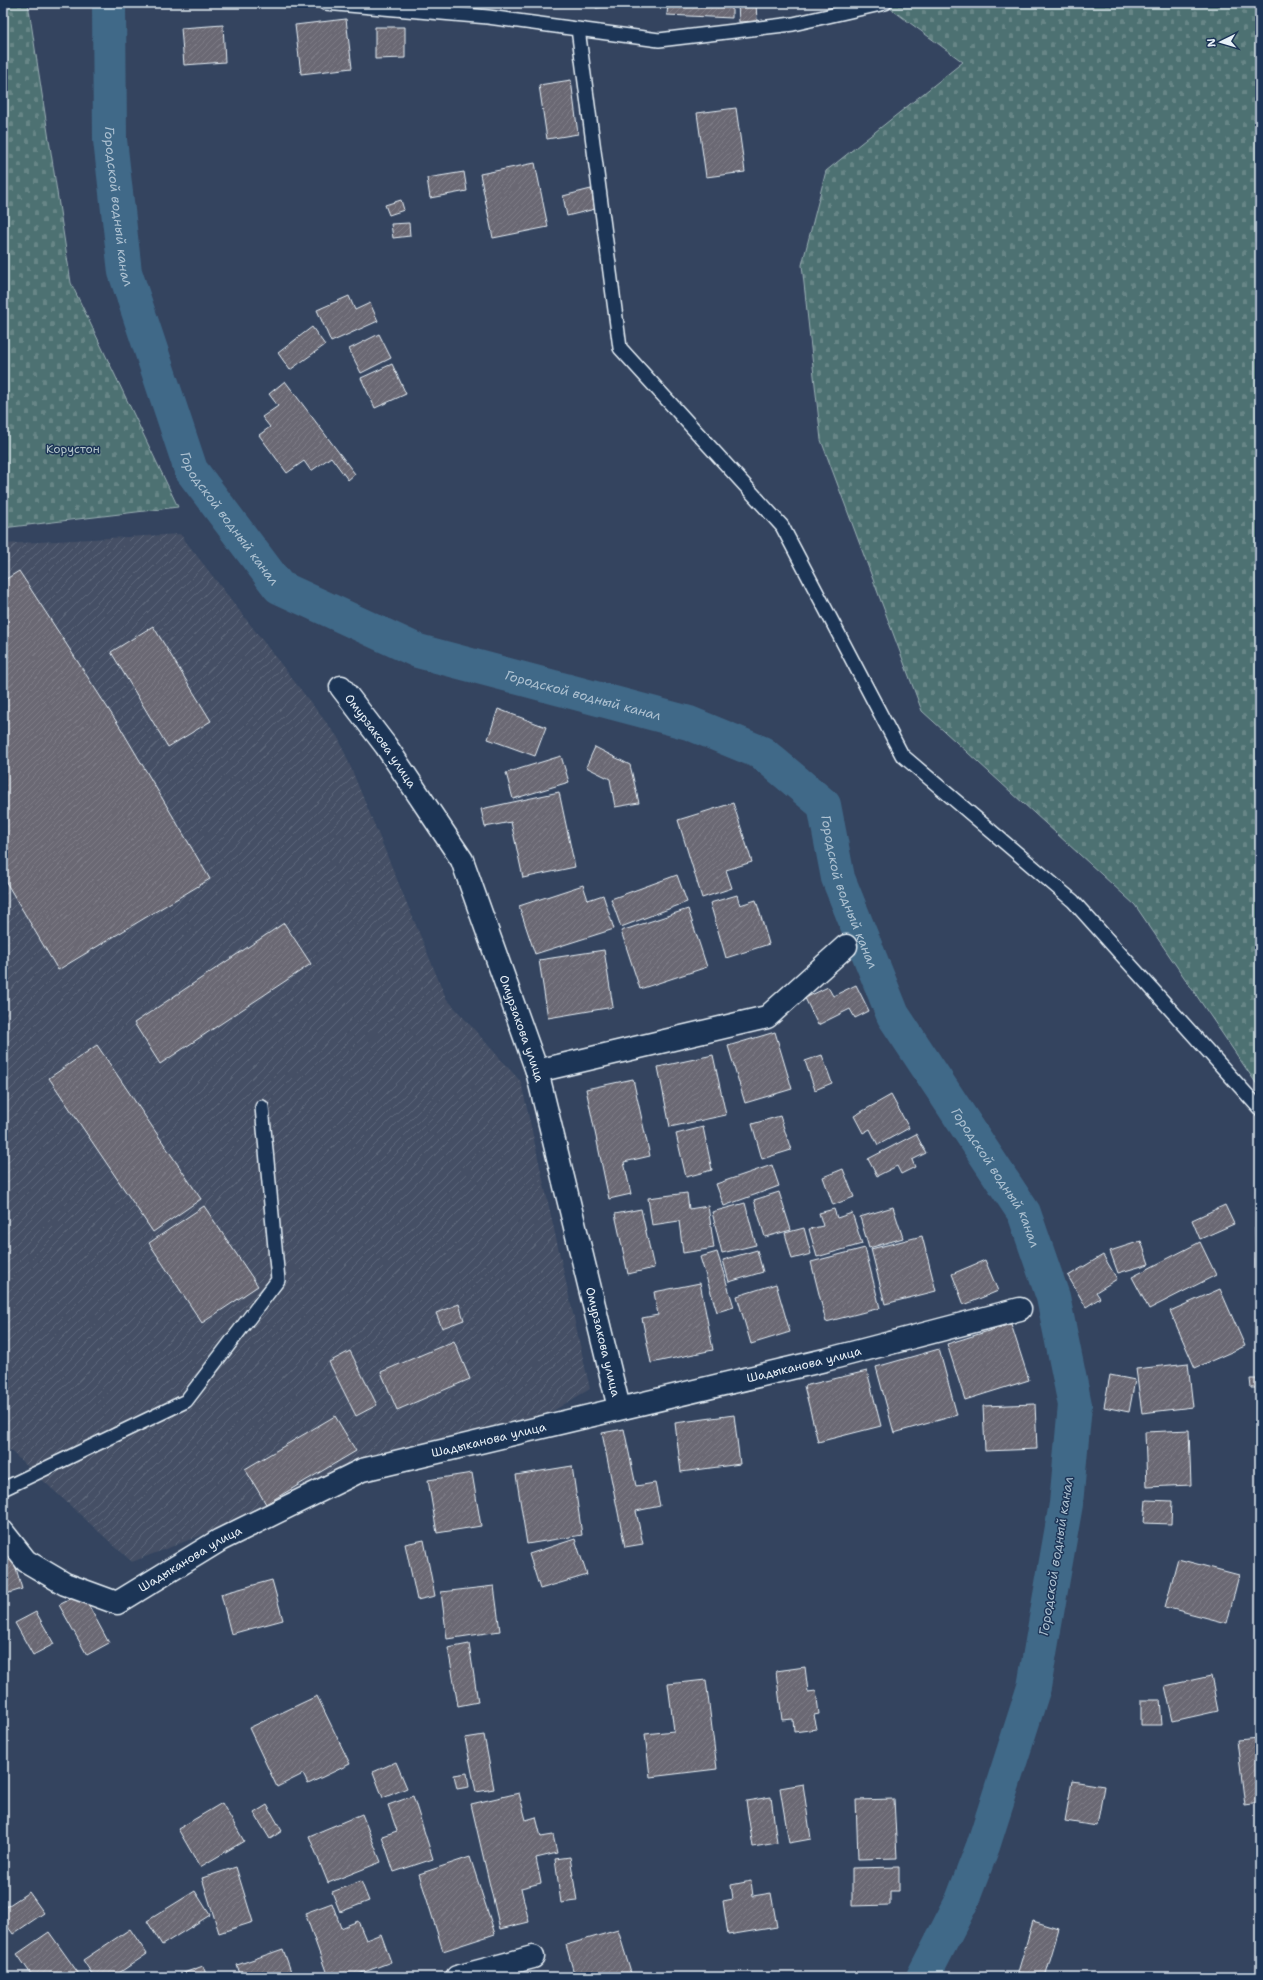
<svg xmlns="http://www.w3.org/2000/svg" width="1263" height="1980" font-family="'Shantell Sans',sans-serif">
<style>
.industrial{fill:url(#industrial-furrows)}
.cemetery{fill:url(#cemetery-stones);stroke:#9bb1b5}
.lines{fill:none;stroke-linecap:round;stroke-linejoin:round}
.canal{stroke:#406988;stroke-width:34}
.building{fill:url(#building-hatch);stroke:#e8f1f8}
.lane-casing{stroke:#e8f1f8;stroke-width:16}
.street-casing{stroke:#e8f1f8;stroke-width:25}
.lane{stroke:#1d3557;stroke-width:13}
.street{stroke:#1d3557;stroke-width:22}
.labels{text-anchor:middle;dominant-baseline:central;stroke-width:3;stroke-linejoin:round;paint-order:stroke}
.park-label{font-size:12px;fill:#b2c4c9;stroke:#1d3557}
.street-label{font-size:12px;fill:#e8f1f8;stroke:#1d3557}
.water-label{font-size:13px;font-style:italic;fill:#adc1d1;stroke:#1d3557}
</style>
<defs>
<pattern id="industrial-furrows" width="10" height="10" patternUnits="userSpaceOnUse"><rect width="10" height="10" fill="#444f65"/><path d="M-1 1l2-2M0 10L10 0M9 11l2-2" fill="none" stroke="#5f697c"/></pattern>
<pattern id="cemetery-stones" width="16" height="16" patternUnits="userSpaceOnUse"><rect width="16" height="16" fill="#4e7172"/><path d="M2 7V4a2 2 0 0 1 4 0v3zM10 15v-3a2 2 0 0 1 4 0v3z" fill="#688687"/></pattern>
<pattern id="building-hatch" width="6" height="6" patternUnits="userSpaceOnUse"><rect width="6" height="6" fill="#6a6873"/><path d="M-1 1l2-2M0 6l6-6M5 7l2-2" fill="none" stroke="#7f7e88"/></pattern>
</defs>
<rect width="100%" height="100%" fill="#34445f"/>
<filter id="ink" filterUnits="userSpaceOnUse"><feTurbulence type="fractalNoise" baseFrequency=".025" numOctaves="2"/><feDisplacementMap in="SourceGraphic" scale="8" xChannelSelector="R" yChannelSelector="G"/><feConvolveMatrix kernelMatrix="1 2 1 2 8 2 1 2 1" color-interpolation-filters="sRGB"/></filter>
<g filter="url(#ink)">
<path class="industrial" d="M180,534L339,739L446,998L521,1082L590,1389L541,1418L220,1528L132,1562L3,1444V544Z"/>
<path class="cemetery" d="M3,3H28L71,283L178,507L3,528Z
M883,3H1260V1089L1135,905L922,711L821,440L802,265L826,171L963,62Z"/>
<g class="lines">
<path class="canal" id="s1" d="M109,3L110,140L125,272L191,470L279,587L418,651L689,723L762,753L824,805L838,878L893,1015L1024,1213L1053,1297L1075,1405L1066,1504L1034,1687L983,1846L961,1903L923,1977"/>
</g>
<path class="building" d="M595,3H617V6L596,8Z
M668,3H732V18L667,15Z
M738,3H756L757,21L739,22Z
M346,19L352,68L301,74L295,25Z
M223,25L225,62L184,65L181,28Z
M375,27H405V58L375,59Z
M571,80L578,134L547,139L539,85Z
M736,108L745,172L706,177L697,113Z
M535,163L548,227L493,238L480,174Z
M464,172L467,191L430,198L427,178Z
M591,189L595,209L567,216L563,196Z
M401,200L404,210L389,215L385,205Z
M409,223L410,236L393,238L391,224Z
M349,296L355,310L370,303L378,321L331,342L317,310Z
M312,327L325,345L290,370L278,353Z
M379,334L391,358L361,373L349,349Z
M392,364L406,394L375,408L361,378Z
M285,381L355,474L348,480L331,457L311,471L304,461L287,473L259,435L270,427L262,417L278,406L269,394Z
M19,571L120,727L210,879L58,970L3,877V581Z
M153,626L211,721L168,747L111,652Z
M498,709L546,727L535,756L488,739Z
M595,747L630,765L639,803L615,807L610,779L586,767Z
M561,756L569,782L513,799L506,773Z
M559,792L575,867L523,878L511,822L485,827L481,809Z
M733,803L752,862L726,870L732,888L702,898L678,820Z
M677,875L687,902L621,927L611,899Z
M583,885L588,900L603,895L614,929L535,954L519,906Z
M737,895L740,905L756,900L769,944L726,958L710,903Z
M688,909L707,967L640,989L621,931Z
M284,923L311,964L160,1064L134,1023Z
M604,950L613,1007L548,1018L539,960Z
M856,985L869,1011L855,1018L850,1009L818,1025L805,998L828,987L833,996Z
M775,1032L792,1089L745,1103L728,1046Z
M97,1045L201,1199L153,1232L49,1078Z
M713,1055L726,1115L670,1127L658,1067Z
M822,1055L832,1083L815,1090L805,1061Z
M633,1079L650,1156L624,1162L631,1194L609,1199L586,1089Z
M891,1095L909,1128L878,1145L870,1129L863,1133L854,1116Z
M780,1116L791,1150L762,1159L752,1124Z
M703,1127L712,1170L686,1177L676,1134Z
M916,1134L926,1153L912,1160L915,1167L901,1174L897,1166L877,1176L868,1159Z
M772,1165L779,1186L724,1206L716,1184Z
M843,1169L854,1197L833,1205L823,1177Z
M779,1192L791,1230L765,1237L754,1200Z
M687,1193L689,1209L708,1206L714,1248L683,1253L679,1221L652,1225L648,1198Z
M745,1203L756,1245L722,1253L712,1212Z
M1225,1205L1234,1224L1200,1239L1192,1220Z
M204,1206L258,1286L202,1323L149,1243Z
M893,1207L903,1238L869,1248L860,1217Z
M641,1209L654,1268L628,1274L615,1214Z
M834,1209L837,1218L852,1213L862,1244L817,1257L809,1229L823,1226L819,1213Z
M804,1228L811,1254L792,1259L785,1233Z
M1255,1228H1260V1390V1388H1251L1250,1379H1259Z
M922,1236L936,1291L885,1304L871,1249Z
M1141,1241L1149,1264L1118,1273L1110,1251Z
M1200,1242L1216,1275L1149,1309L1132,1277Z
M865,1248L880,1308L826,1322L811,1262Z
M757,1250L763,1272L729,1282L723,1260Z
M717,1252L734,1307L717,1312L700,1257Z
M1103,1255L1117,1279L1096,1292L1100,1298L1086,1307L1068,1276Z
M985,1260L998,1291L964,1305L952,1274Z
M700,1283L713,1350L651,1363L642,1318L658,1315L654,1292Z
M776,1284L790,1332L751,1344L737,1296Z
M1220,1289L1245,1346L1195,1368L1170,1311Z
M459,1304L464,1320L442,1328L436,1313Z
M1011,1324L1029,1380L965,1400L947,1344Z
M454,1341L470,1379L397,1410L381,1372Z
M939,1349L957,1415L894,1433L876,1367Z
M350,1351L377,1405L356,1416L329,1362Z
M1188,1363L1193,1407L1142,1413L1136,1369Z
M867,1371L881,1426L818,1442L804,1386Z
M1110,1375L1135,1380L1129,1412L1104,1407Z
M1035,1404L1037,1449L985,1451L983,1406Z
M734,1415L740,1464L681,1472L675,1423Z
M335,1416L356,1451L266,1504L245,1469Z
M624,1429L636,1486L655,1483L660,1506L636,1511L643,1544L625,1547L602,1433Z
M1189,1430L1191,1485L1147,1487L1145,1432Z
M572,1466L582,1535L527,1544L516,1475Z
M472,1473L481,1526L437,1533L428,1480Z
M1146,1500L1172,1501L1171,1524L1144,1523Z
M575,1539L587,1575L540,1589L529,1554Z
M424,1540L435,1596L417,1600L405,1544Z
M10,1547L22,1589L3,1595V1549Z
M1178,1559L1239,1575L1227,1623L1165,1607Z
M272,1580L283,1620L231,1634L221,1594Z
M494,1586L500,1631L447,1639L441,1592Z
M82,1593L109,1643L87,1655L59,1605Z
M36,1612L54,1644L33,1655L15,1623Z
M469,1644L478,1702L458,1706L448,1648Z
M805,1667L808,1692L816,1691L819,1714L814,1715L817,1729L794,1732L793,1719L782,1720L776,1671Z
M1211,1676L1218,1711L1173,1721L1165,1686Z
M706,1680L717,1769L650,1777L645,1734L674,1731L668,1684Z
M317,1696L350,1764L308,1784L303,1774L277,1787L249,1728Z
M1141,1700H1160L1162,1725H1141Z
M484,1735L494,1789L476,1792L465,1738Z
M1260,1738V1804L1245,1806L1237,1740Z
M396,1762L407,1788L383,1798L373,1772Z
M467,1773L469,1787L457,1789L454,1775Z
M1072,1781L1104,1786L1097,1826L1065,1821Z
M803,1784L811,1839L789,1843L780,1788Z
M519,1793L526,1820L536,1817L541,1837L553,1835L557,1853L536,1858L541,1883L521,1888L529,1922L500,1929L471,1804Z
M413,1796L433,1859L394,1872L382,1836L397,1831L388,1805Z
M771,1797L777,1843L753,1847L746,1801Z
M894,1799L897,1858L858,1859L856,1800Z
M222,1803L244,1841L200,1867L178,1829Z
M267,1805L282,1831L270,1839L254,1813Z
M362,1814L381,1862L328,1883L309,1836Z
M470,1857L495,1934L443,1951L419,1874Z
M570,1857L577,1901L561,1903L555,1859Z
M236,1867L253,1922L219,1933L202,1878Z
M899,1867V1891H890V1905L852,1906V1868Z
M361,1881L369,1901L340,1912L332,1892Z
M751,1881L753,1896L771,1893L777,1927L728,1935L723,1901L733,1899L731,1885Z
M195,1891L210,1915L162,1945L147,1921Z
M29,1892L44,1913L13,1934L3,1920V1909Z
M332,1903L341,1928L358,1921L366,1940L381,1934L391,1962L351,1977H328L305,1913Z
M1033,1921L1059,1929L1045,1977H1034L1018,1972Z
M130,1929L147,1954L113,1977H94L83,1960Z
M618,1930L631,1973L617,1977H575L566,1945Z
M49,1932L81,1977H33L17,1954Z
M283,1949L293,1977H241L237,1965Z
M203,1966L207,1977H182L181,1974Z"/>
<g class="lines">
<defs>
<path id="lane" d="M325,3L488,17L659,40L793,24L885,3
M578,29L620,348L782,526L902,755L1073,901L1260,1109
M3,1489L186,1401L278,1280L262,1107"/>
<g id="street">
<path id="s2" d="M341,687L386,746L462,860L537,1071L619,1408"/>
<path d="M537,1071L767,1017L846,946"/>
<path id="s3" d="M3,1532L26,1561L65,1584L117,1603L220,1540L362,1470L825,1360L1020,1309"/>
<path d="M457,1977L533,1957"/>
</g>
</defs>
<use href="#lane" class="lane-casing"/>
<use href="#street" class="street-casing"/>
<use href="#lane" class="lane"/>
<use href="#street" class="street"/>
</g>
</g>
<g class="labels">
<g class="park-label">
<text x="73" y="449">Корустон</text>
</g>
<g class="street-label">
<text stroke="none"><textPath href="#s2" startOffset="67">Омурзакова улица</textPath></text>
<text stroke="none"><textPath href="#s2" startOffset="390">Омурзакова улица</textPath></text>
<text stroke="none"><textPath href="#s2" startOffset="714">Омурзакова улица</textPath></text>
<text stroke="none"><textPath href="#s3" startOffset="871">Шадыканова улица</textPath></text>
<text stroke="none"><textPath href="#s3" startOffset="547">Шадыканова улица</textPath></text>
<text stroke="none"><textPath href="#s3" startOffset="223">Шадыканова улица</textPath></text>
</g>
<g class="water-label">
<text stroke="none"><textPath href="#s1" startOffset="204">Городской водный канал</textPath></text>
<text stroke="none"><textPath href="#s1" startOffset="540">Городской водный канал</textPath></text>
<text stroke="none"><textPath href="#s1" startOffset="949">Городской водный канал</textPath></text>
<text stroke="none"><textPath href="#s1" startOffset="1309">Городской водный канал</textPath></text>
<text stroke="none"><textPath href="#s1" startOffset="1633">Городской водный канал</textPath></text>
<text transform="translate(1056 1556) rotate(-81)">Городской водный канал</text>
</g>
</g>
<rect width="1263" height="1980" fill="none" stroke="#1d3557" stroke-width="16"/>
<rect x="8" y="8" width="1247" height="1964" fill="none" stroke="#e8f1f8" stroke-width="1.5" filter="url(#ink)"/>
<g transform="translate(1221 42) rotate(265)" stroke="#1d3557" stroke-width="3" paint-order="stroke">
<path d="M0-3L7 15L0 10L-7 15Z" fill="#e8f1f8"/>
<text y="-6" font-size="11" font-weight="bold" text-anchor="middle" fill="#e8f1f8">N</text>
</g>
</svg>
